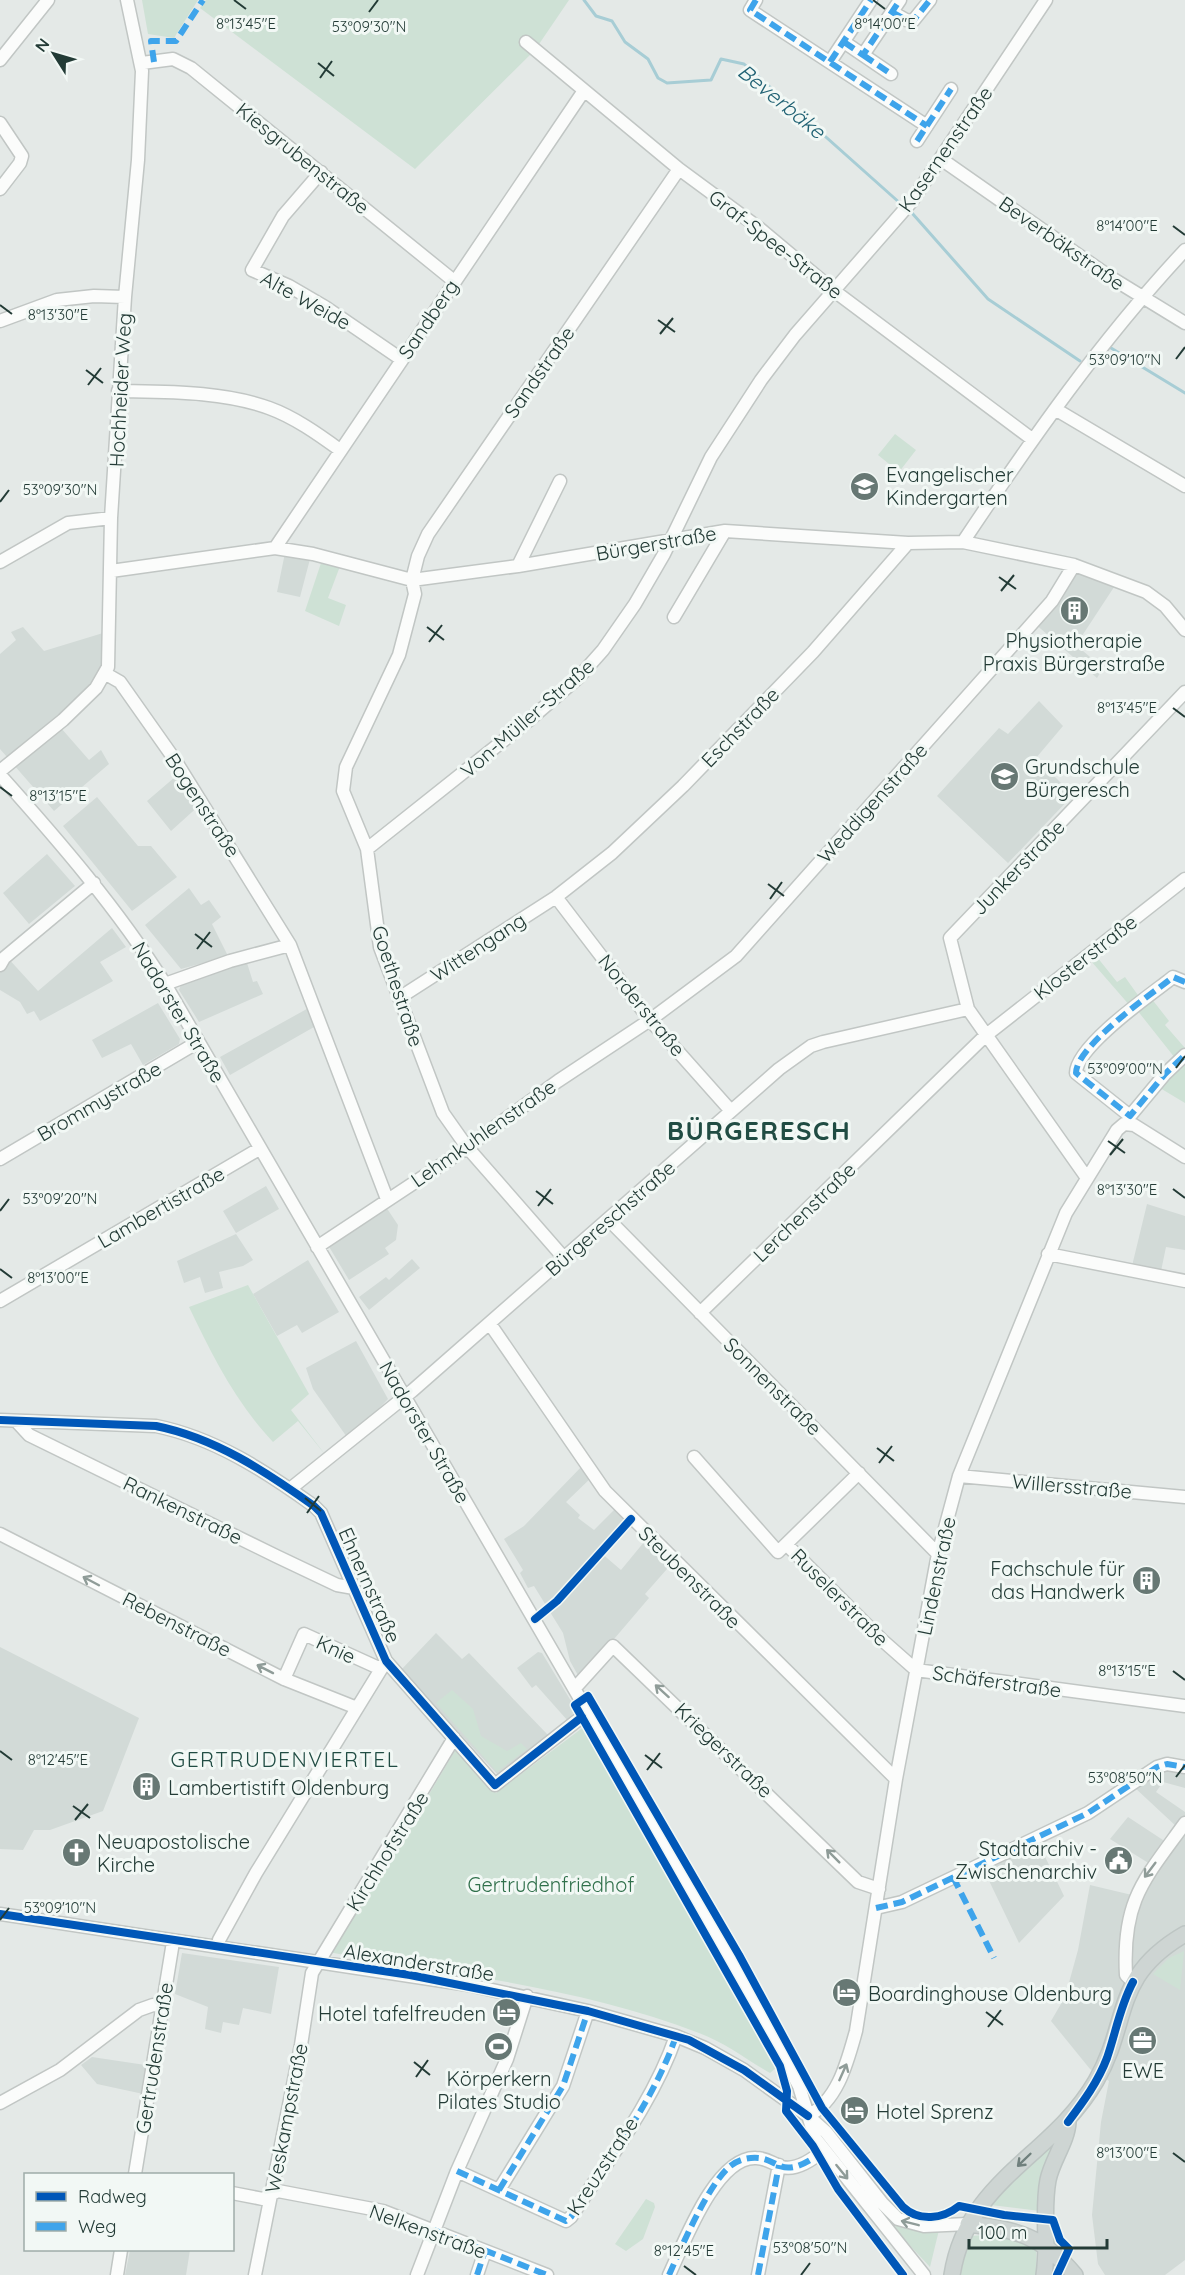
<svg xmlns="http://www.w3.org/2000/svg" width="1185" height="2275" font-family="Quicksand,sans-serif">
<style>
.built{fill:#d2dad7}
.green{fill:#cee1d5}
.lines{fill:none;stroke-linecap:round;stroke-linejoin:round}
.stream{stroke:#a7cdd5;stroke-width:3}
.minor-casing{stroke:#c1c6c4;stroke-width:15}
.major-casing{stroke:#bdc5c3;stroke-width:18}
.minor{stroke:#fbfcfb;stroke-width:12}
.major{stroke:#ced5d3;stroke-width:15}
.quiet{stroke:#3ea4eb;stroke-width:6;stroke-dasharray:12 6;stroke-linecap:butt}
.cycleway-casing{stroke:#f2f8f5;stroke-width:11}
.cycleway{stroke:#0057b8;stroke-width:8}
.oneway{stroke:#8f9c98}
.oneway2{stroke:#70807d}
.ticks{fill:none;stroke:#233b36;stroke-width:2}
.labels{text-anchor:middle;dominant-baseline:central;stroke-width:6;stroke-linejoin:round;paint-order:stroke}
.street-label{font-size:20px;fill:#233b36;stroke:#f2f8f5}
.poi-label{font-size:20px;fill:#233b36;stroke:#f2f8f5;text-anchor:start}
.park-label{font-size:20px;fill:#30704b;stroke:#f2f8f5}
.water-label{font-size:21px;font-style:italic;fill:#216274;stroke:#f2f8f5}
.neighbourhood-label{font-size:21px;letter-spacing:1.5px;fill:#204c43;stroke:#f2f8f5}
.district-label{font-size:26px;font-weight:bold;letter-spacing:1.5px;fill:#204c43;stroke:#f2f8f5}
.ticks-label{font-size:15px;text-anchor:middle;fill:#233b36;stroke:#f2f8f5;stroke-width:6;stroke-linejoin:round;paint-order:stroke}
</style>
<rect width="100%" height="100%" fill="#e4e9e7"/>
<path class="built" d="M285,553L310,559L300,597L277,592Z
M1074,565L1118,581L1076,645L1103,668L1097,678L1033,622Z
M23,627L44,651L103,633L104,653L99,676L90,689L54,720L89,760L101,750L109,764L54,811L0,749V654L16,640L11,632Z
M1039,701L1063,726L1036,758L1073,795L1008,863L937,796L999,728L1008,734Z
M182,771L202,803L171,831L147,801Z
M97,797L138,846H151L177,877L132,911L63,826Z
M47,854L75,886L29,924L3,893Z
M189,888L201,905L209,900L221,917L212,924L228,956L181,969L145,925Z
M112,928L126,947L100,962L113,981L40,1021L34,1011L27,1014L20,1002L0,990V965L6,956L38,991Z
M247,963L253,982L257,981L263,994L199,1022L179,990L182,982Z
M158,1003L180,1039L179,1044L143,1065L131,1044L102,1058L92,1040Z
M314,1005L321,1023L230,1075L220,1057Z
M266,1186L279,1209L236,1233L223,1211Z
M1147,1204L1185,1216V1250L1166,1247L1160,1276L1131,1270Z
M386,1207L398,1225L396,1240L385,1248L389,1254L349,1280L328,1245Z
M236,1234L253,1260L243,1266L219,1272L223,1288L205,1293L200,1277L184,1283L177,1261Z
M412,1259L420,1268L369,1310L359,1297L386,1277L389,1280Z
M308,1260L339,1312L302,1333L297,1325L277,1336L253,1294Z
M356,1341L388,1399L349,1440L313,1389L306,1368Z
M585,1463L594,1475L566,1502L580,1515L578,1518L594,1530L618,1506L631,1519L600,1552L621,1570L649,1536L674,1561L645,1594L649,1598L580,1679L570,1661L563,1633L534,1586L528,1588L520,1573L523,1570L504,1539L524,1526Z
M436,1633L462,1659L469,1653L548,1735L498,1775L401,1670Z
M0,1647L139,1718L103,1811L50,1830H34L23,1850L0,1849Z
M538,1652L542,1653L571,1701L573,1713L568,1721L536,1685L532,1688L517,1668Z
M1166,1768L1185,1772V1788L1163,1782L1156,1792L1185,1812V2260L1165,2275H1105L1098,2264L1092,2215L1101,2122L1109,2081L1090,2069L1051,2021L1065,1997L1078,1950L1090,1885L1132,1895L1150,1864L1110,1839L1128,1817L1166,1842L1177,1827L1134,1787Z
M1036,1838L1064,1896L1019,1943L981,1864Z
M182,1953L279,1967L271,2014L243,2008L239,2025L223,2022L221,2033L205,2029L208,2007L175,1994Z
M92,2057L152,2066L148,2095L97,2084L81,2065Z
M130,2250H190L186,2275H125Z"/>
<path class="green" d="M142,0H198L174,38L148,34Z
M206,0H569L535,50L415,169L200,8Z
M895,434L916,450L899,472L878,455Z
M323,557L342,561L328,598L346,605L339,626L305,611Z
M1097,957L1117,982L1125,977L1140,998L1131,1007L1091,961Z
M1151,998L1169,1021L1165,1025L1185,1048L1175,1058L1137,1010Z
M1185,1058V1103L1160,1088Z
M248,1285L309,1394L291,1410L327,1457L298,1421L273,1442C236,1403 212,1355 189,1307Z
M452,1690L473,1709L481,1736L507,1751L521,1743L527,1749L497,1772L436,1703Z
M585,1726L778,2066L770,2073C747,2060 724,2042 699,2033C581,1987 451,1974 328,1952L394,1853L456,1749L496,1793Z
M1184,1951L1180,1990L1153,1974L1169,1958Z
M820,2133L889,2219L907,2229L939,2230L930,2267L886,2220Z
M1055,2140L1040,2211L991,2205Z
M646,2199L654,2203L655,2207L643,2239L626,2251L615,2244Z
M994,2234L1017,2239L1036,2249L1037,2275H959L966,2247L972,2236Z"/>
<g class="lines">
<path class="stream" d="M584,0L596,16L612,21L625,42L648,59L658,78L667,83L711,80L721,59L744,64L901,204
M912,213L988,299L1080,361
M1111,348L1185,393"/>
<defs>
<path id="minor" d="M756,0L750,10L927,126
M892,12L906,20L913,21L930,0
M526,42L679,169L759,228L833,290L1032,439
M844,42L863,55L900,0
M863,55L891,74
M0,60L48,0
M830,62L871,0
M142,63L173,59L191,68L454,281
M0,123L22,156L20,163L0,189
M917,141L951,89
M941,159L1110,277L1185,323
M321,172L283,216L252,270L289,286L325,307L401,359
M0,321L57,300L94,296L125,297
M118,391C167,392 223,391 269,408C294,417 318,434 340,450
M1055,409L1185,486
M963,542C1031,440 1101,340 1185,250
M275,548L583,92
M0,562L68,523L111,518
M518,566L560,481
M111,571L275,548L313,554L412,580L518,566L725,531L908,543L963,542L1074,565L1146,592L1165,606L1185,630
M674,617L725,531
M106,674L120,682L175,760L290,945L387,1199
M0,771L63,720L96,688L108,667L111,518L125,297L138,160L142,71L127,0
M0,775C59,841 117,908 165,984L741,1976L799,2086L815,2138L924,2275
M367,849L528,721L579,677L603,650L635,604L664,554L711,457L761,380L795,335L912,201L1046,0
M556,897L650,1020L731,1111
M0,965L4,958L94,883
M1185,982L1173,977L1168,981C1147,997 1076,1047 1076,1073L1130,1116L1165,1074L1185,1055
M165,984L230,961L290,945
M399,998L556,897L612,853L683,786L813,652L908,543
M968,1009L950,938L1185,692
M0,1159L198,1042
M608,1219L938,1554
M317,1247L456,1155L558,1081L650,1020L736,956L1052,601L1074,565
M1048,1254L1185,1281
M564,1258L467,1147L443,1113L380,947L367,849L343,791L346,767L399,655L415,594L412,580L418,556L428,534L679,169
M0,1301L259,1149
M700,1313L985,1036L1185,879
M490,1324L605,1491L896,1779
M0,1420L156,1426C215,1438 265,1471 314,1506L321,1513L386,1661L495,1785L588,1712
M17,1422L29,1435L276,1556L337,1585L354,1588
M694,1457L778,1552L859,1473
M959,1476L1185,1497
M290,1489L412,1391L779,1069L811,1046L823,1042L968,1009L1087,1178
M0,1534L284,1679L357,1708
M787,1545L882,1640L916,1670L1185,1706
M284,1679L304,1634L381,1669
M575,1688L613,1646L858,1882L879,1889
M876,1908L902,1902L1088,1813L1157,1767L1167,1764L1185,1767
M0,1914L469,1985L588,2011L676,2036L705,2048L744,2070L808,2116L826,2132L882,2203L898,2219L924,2226L968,2224
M218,1947L219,1940L256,1873L386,1661
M1133,1982L1126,1975C1122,1900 1144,1880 1185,1823
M0,2103L60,2070L139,2010L153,2005L162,2006
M808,2116C838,2100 847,2063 856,2031L896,1779L938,1554L959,1476L1066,1213L1117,1130L1124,1124L1134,1125L1185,1157
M457,2171L566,2221L571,2217C608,2160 654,2101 676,2036
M135,2174L173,1942
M499,2190L563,2086L588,2011
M232,2193L263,2199L278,2191L383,2211L547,2275
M117,2275L121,2250
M255,2275L301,2045L312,1973L454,1738
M417,2275L457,2171L507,2059L527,1996
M477,2275L485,2251
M669,2275C684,2243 716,2156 756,2158C767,2158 773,2164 782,2167C797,2171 813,2159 824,2150
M758,2275L779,2165"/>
<path id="major" d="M968,2224C1018,2230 1041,2235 1075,2275
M952,2275C967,2179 1052,2157 1096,2081C1131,2020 1111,1977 1185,1934
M1044,2275C1049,2243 1042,2211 1048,2180C1052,2160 1067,2142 1068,2122"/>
</defs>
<use href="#minor" class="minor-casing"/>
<use href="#major" class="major-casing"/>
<use href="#minor" class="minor"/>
<use href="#major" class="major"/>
<path class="quiet" d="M756,0L750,10L927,126
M892,12L906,20L913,21L930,0
M844,42L863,55L900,0
M863,55L891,74
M154,62L151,41H176L203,0
M830,62L871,0
M917,141L951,89
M1185,982L1173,977L1168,981C1147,997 1076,1047 1076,1073L1130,1116L1165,1074L1185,1055
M953,1877L994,1958
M876,1908L902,1902L1088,1813L1157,1767L1167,1764L1185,1767
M457,2171L566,2221L571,2217C608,2160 654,2101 676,2036
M499,2190L563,2086L588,2011
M434,2230L547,2275
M477,2275L485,2251
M669,2275C682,2246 707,2187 729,2167C737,2160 748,2157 759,2158C768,2159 773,2163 780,2166C794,2172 811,2160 822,2152
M758,2275L779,2165"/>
<defs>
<path id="cycleway" d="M0,1420L156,1426C215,1438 265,1471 314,1506L321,1513L386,1661L495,1785L582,1717
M535,1619L557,1601L631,1519
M0,1914L410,1975L588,2011L689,2040L744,2070L808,2116
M1068,2122C1083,2102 1098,2082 1107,2058C1116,2032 1120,2006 1133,1982
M903,2275L838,2189L813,2146L786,2111L787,2091L780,2066L575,1705L588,1696L739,1955L822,2108L903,2207C919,2222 943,2219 959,2206L1004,2215L1053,2220L1060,2240L1069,2249L1057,2275"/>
</defs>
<use href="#cycleway" class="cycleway-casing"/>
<use href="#cycleway" class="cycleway"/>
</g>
<defs><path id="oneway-shaft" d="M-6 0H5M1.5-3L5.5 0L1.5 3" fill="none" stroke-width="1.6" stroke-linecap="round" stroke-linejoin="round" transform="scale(1.5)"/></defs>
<g class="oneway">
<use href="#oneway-shaft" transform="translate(91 1581) rotate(-152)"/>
<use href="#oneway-shaft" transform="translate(265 1669) rotate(-153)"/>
<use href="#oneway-shaft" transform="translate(662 1691) rotate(-138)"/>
<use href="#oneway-shaft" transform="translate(833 1856) rotate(-135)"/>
<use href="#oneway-shaft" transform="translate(1150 1870) rotate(127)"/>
<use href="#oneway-shaft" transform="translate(843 2072) rotate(-66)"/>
<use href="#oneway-shaft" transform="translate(842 2172) rotate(51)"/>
<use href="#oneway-shaft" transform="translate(910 2223) rotate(-166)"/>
</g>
<use class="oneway2" href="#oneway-shaft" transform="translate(1024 2160) rotate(136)"/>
<path class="ticks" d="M234,0L246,9M873,0L885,9M369,12L378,0M318,63L334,76M320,78L332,61M1173,226L1185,235M0,305L12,314M658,320L675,332M660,334L673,318M1176,359L1185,347M86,370L103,383M88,385L101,368M0,502L9,490M999,577L1016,589M1001,591L1014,575M427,627L444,640M429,642L442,625M1173,708L1185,717M0,787L12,796M768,884L784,896M770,899L782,882M195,934L212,947M197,949L210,932M1176,1068L1185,1056M1108,1141L1125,1153M1110,1155L1123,1139M1173,1189L1185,1198M536,1191L553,1204M538,1206L551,1189M0,1211L9,1199M0,1269L12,1278M877,1448L894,1461M879,1463L892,1446M305,1498L321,1511M307,1513L319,1496M1173,1671L1185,1680M0,1751L12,1760M645,1755L662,1768M647,1770L660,1753M1176,1777L1185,1765M73,1806L90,1818M75,1820L88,1804M0,1920L9,1908M986,2012L1003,2025M988,2027L1001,2010M414,2062L430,2075M416,2077L428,2060M1173,2153L1185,2162M684,2266L696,2275M801,2275L810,2263"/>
<defs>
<symbol id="school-disc" viewBox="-11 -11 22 22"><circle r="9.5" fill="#677874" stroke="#f2f8f5"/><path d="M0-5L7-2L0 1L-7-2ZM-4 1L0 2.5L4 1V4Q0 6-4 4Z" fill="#fff"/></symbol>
<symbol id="building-disc" viewBox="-11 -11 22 22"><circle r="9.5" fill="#677874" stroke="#f2f8f5"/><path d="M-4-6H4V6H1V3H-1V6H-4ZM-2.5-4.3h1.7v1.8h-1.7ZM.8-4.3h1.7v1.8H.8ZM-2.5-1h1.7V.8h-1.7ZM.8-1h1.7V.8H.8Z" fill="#fff"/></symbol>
<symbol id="church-disc" viewBox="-11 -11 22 22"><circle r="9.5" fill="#677874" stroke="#f2f8f5"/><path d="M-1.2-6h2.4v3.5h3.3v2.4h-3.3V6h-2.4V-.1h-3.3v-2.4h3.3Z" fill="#fff"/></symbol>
<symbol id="civic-disc" viewBox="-11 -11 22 22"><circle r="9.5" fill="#677874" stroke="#f2f8f5"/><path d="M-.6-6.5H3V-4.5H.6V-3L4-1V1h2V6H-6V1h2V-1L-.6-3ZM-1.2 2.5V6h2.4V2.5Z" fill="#fff"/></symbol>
<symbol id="hotel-disc" viewBox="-11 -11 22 22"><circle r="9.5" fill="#677874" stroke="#f2f8f5"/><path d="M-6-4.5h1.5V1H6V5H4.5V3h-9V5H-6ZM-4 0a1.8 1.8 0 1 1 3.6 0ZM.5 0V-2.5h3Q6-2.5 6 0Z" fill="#fff"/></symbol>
<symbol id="office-disc" viewBox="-11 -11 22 22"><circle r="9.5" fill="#677874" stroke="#f2f8f5"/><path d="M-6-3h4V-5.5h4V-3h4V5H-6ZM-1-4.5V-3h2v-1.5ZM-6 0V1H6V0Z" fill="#fff"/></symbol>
<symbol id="stadium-disc" viewBox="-11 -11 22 22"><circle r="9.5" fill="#677874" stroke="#f2f8f5"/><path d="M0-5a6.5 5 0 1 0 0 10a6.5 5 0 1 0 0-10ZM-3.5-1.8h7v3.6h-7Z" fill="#fff"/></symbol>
</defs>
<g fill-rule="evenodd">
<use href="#school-disc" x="848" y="470" width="33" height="33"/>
<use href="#building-disc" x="1058" y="594" width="33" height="33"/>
<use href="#school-disc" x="988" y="760" width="33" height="33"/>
<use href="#building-disc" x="1130" y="1564" width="33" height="33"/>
<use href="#building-disc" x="130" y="1770" width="33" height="33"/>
<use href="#church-disc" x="60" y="1836" width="33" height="33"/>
<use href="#civic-disc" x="1102" y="1844" width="33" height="33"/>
<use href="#hotel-disc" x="830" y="1976" width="33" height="33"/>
<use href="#hotel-disc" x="490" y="1996" width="33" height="33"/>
<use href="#office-disc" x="1126" y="2024" width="33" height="33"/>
<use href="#stadium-disc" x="482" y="2030" width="33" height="33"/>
<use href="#hotel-disc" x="838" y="2094" width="33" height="33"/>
</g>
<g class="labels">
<g class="street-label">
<text transform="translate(945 149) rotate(-55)">Kasernenstraße</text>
<text transform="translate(303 158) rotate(39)">Kiesgrubenstraße</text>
<text transform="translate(1062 243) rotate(35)">Beverbäkstraße</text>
<text transform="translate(776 244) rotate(38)">Graf-Spee-Straße</text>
<text transform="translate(306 300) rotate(29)">Alte Weide</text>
<text transform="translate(428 319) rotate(-56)">Sandberg</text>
<text transform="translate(539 372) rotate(-55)">Sandstraße</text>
<text transform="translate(120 390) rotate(-87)">Hochheider Weg</text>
<text transform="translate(656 543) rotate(-10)">Bürgerstraße</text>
<text transform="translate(527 718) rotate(-41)">Von-Müller-Straße</text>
<text transform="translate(740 727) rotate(-46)">Eschstraße</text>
<text transform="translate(872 803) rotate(-48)">Weddigenstraße</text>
<text transform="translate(203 805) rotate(57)">Bogenstraße</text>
<text transform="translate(1018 867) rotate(-46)">Junkerstraße</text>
<text transform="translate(478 947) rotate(-33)">Wittengang</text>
<text transform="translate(1085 957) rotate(-38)">Klosterstraße</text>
<text transform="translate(398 986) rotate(72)">Goethestraße</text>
<text transform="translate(642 1005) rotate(51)">Norderstraße</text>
<text transform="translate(179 1012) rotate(59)">Nadorster Straße</text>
<text transform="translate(99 1101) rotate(-30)">Brommystraße</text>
<text transform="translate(483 1133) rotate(-35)">Lehmkuhlenstraße</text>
<text transform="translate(161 1207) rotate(-30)">Lambertistraße</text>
<text transform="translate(804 1212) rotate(-44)">Lerchenstraße</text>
<text transform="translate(610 1218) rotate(-41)">Bürgereschstraße</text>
<text transform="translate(773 1386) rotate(45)">Sonnenstraße</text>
<text transform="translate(425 1432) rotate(60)">Nadorster Straße</text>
<text transform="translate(1072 1486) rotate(5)">Willersstraße</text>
<text transform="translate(183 1510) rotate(26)">Rankenstraße</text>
<text transform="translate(936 1576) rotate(-78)">Lindenstraße</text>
<text transform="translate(690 1577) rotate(45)">Steubenstraße</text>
<text transform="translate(370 1585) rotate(66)">Ehnernstraße</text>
<text transform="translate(840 1597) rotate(45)">Ruselerstraße</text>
<text transform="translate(177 1624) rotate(27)">Rebenstraße</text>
<text transform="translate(336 1649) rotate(25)">Knie</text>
<text transform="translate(997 1681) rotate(8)">Schäferstraße</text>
<text transform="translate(724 1750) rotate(44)">Kriegerstraße</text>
<text transform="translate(387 1851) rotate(-58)">Kirchhofstraße</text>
<text transform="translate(419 1962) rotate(9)">Alexanderstraße</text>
<text transform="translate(154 2058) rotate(-81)">Gertrudenstraße</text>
<text transform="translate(286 2118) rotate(-79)">Weskampstraße</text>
<text transform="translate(602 2166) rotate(-57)">Kreuzstraße</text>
<text transform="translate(428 2231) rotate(20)">Nelkenstraße</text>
</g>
<g class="poi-label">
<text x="886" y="474">Evangelischer<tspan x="886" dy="23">Kindergarten</tspan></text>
<text x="1074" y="640" text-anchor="middle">Physiotherapie<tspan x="1074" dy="23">Praxis Bürgerstraße</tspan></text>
<text x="1025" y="766">Grundschule<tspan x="1025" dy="23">Bürgeresch</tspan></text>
<text x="1125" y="1568" text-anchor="end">Fachschule für<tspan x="1125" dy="23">das Handwerk</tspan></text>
<text x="168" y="1787">Lambertistift Oldenburg</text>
<text x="97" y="1841">Neuapostolische<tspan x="97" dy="23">Kirche</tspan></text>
<text x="1097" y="1848" text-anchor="end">Stadtarchiv -<tspan x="1097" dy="23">Zwischenarchiv</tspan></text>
<text x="868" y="1993">Boardinghouse Oldenburg</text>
<text x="486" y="2013" text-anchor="end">Hotel tafelfreuden</text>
<text x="1143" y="2070" text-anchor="middle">EWE</text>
<text x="499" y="2078" text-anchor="middle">Körperkern<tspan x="499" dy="23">Pilates Studio</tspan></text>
<text x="876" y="2111">Hotel Sprenz</text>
</g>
<g class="park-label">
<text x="551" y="1884">Gertrudenfriedhof</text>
</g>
<g class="water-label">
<text transform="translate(782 101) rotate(39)">Beverbäke</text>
</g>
<g class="neighbourhood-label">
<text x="285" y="1759">GERTRUDENVIERTEL</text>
</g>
<g class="district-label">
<text x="759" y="1130">BÜRGERESCH</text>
</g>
</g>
<g class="ticks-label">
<text x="246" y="29">8°13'45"E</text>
<text x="885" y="29">8°14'00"E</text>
<text x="369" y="32">53°09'30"N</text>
<text x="1127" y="231">8°14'00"E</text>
<text x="58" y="320">8°13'30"E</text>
<text x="1125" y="365">53°09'10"N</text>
<text x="60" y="495">53°09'30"N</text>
<text x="1127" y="713">8°13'45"E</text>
<text x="58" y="801">8°13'15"E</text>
<text x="1125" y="1074">53°09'00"N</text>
<text x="1127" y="1195">8°13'30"E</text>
<text x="60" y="1204">53°09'20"N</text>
<text x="58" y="1283">8°13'00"E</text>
<text x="1127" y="1676">8°13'15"E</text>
<text x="58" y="1765">8°12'45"E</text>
<text x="1125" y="1783">53°08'50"N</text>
<text x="60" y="1913">53°09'10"N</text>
<text x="1127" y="2158">8°13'00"E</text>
<text x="810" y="2253">53°08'50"N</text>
<text x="684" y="2256">8°12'45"E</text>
</g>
<rect x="24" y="2173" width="210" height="78" fill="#f2f8f5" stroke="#9faca9" stroke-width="1.5"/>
<rect x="36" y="2192" width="30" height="9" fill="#0057b8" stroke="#9faca9" stroke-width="1.5"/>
<text x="78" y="2203" font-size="18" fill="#233b36">Radweg</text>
<rect x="36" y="2222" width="30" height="9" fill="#3ea4eb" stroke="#9faca9" stroke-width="1.5"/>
<text x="78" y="2233" font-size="18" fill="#233b36">Weg</text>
<g transform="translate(54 54) rotate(307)" stroke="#f2f8f5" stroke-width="4.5" paint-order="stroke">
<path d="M0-4.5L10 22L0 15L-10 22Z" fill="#233b36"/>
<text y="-9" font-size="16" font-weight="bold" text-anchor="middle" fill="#233b36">N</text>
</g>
<path d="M969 2239v9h138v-9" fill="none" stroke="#233b36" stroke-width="3"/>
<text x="978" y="2239" font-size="18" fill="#233b36" stroke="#f2f8f5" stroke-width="4.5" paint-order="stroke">100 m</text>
</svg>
